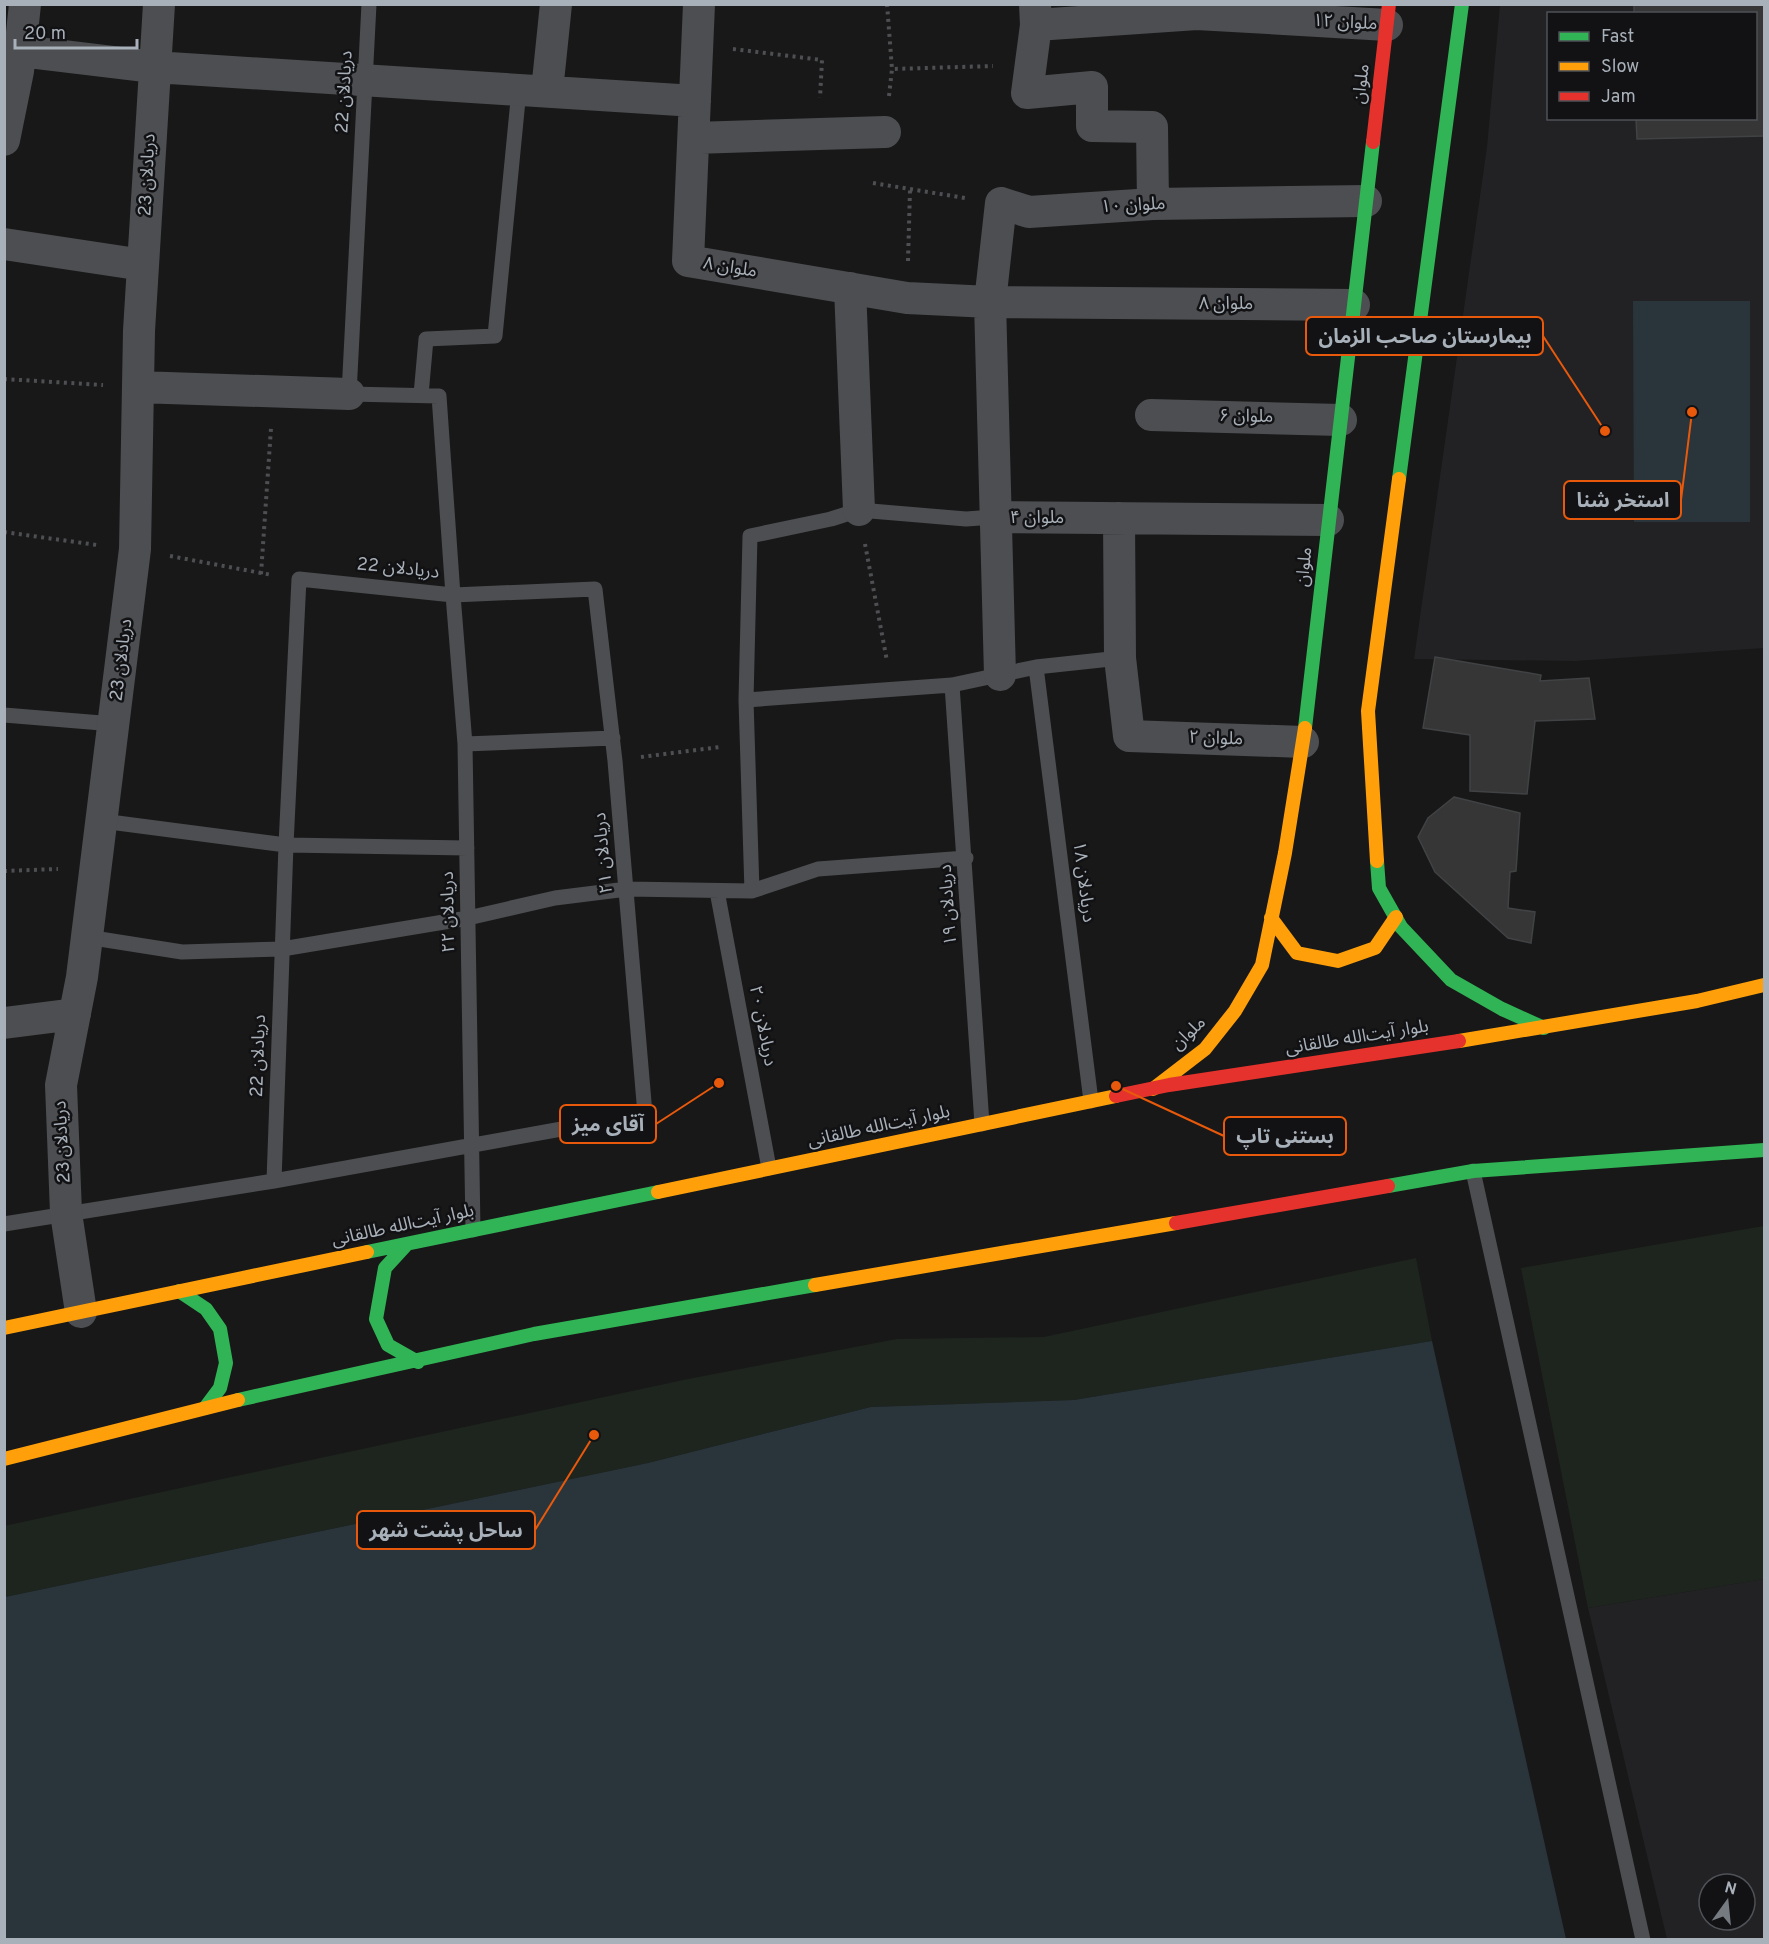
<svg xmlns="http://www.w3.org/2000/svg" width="1769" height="1944" font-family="Overpass,'Noto Sans Arabic',sans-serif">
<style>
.built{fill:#222224;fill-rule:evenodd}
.green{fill:#1e251e}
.water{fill:#2a353b}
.building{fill:#363637;stroke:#404244;stroke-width:1.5}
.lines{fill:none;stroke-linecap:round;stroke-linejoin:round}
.path{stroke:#4e4f53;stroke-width:4;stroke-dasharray:3 4.5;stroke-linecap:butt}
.lane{stroke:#4c4e51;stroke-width:15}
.street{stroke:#4c4e51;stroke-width:32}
.fast{stroke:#30b455;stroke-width:14}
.slow{stroke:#ff9f0a;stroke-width:14}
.jam{stroke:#e5322d;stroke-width:14}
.labels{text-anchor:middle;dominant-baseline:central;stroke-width:5;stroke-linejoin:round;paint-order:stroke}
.street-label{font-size:18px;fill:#a8b0b9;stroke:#121214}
.leader{fill:none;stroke:#e8590c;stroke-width:2}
.callout-dot{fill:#e8590c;stroke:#121214;stroke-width:2}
.callout{fill:#121214;stroke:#e8590c;stroke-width:2}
.callout-label{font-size:20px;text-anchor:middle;font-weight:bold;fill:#a8b0b9}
</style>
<rect width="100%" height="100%" fill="#181818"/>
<path class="built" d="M1500,5H1764V648L1575,661L1414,659L1487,147ZM1548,14H1756V118H1548Z
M1764,1579V1939H1667L1588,1608ZM1709,1884H1745V1920H1709Z"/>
<path class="green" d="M1764,1226V1579L1588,1608L1521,1268Z
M1416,1258L1432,1341L1074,1400L871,1407L648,1463L5,1597L4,1526L688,1379L897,1339L1044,1337Z"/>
<path class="water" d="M1633,301H1750V522H1634Z
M1432,1341L1566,1939H5V1597L648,1463L871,1407L1074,1400Z"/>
<path class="building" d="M1634,4H1764V136L1637,139L1636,118H1756V14H1634Z
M1435,657L1541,675L1540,681L1589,678L1595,719L1535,721L1527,794L1470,791V735L1423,728Z
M1454,797L1520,813L1516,871L1510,872L1508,908L1535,912L1531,943L1508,938L1435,872L1418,837L1428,818Z"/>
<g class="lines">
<path class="path" d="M887,4L892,69
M733,49L822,60L820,98
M889,96L892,69L993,66
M873,183L965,198
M908,261L910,190
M4,379L103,385
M4,532L97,545
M865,544L887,661
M170,556L272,575
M261,574L271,428
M641,757L720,747
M4,871L58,869"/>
<path class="lane" d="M421,395L426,339L495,336L519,90
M1036,667L1091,1101
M952,685L982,1124
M746,700L952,685L1036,667L1120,658
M4,715L114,724
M465,744L613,738
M102,821L286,845L467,848
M717,891L769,1168
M752,891L746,700L750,536L831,519L859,510L966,519L994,517
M87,937L182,952L282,949L468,918L555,898L627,889L752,891L818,869L966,858
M1473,1171L1643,1940
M274,1181L286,845L299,579L453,595L439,396L349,394L369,4
M4,1224L274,1181L645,1114L615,761L595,589L453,595L465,744L473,1230"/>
<path class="street" d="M699,4L688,261L907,298L990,302L1000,675
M1035,4L1036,25L1197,14L1387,25
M1036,25L1027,93L1092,87V126L1152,127L1153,204
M4,49L154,67L695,101
M547,91L556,4
M694,138L885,132
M4,140L18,71L25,4
M4,244L143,265
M850,288L859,510
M1354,305L990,302L1001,203L1029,212L1153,204L1366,201
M138,387L349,394
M1151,415L1341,420
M994,517L1328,520
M1119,518L1120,658L1129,736L1303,742
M4,1023L75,1014
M81,1312L66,1213L61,1085L82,977L135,549L139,331L159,4"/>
<path class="fast" d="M1399,479L1462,4
M1305,728L1373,142
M1377,861L1379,888L1401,927L1451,980L1502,1009L1544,1028
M1388,1186L1473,1171L1764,1150
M407,1244L385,1268L376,1319L388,1345L418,1362
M367,1252L658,1192
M179,1291L206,1309L220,1329L226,1363L220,1388L205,1408
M238,1400L534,1334L815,1285"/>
<path class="slow" d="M1377,861L1368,711L1399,479
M1271,918L1297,953L1338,961L1375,948L1396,917
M1459,1041L1697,1001L1764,985
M1153,1089L1205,1049L1235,1011L1262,965L1285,853L1305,728
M658,1192L1116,1096
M815,1285L1176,1223
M4,1328L367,1252
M4,1459L238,1400"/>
<path class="jam" d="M1373,142L1389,4
M1116,1096L1169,1085L1459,1041
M1176,1223L1388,1186"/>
</g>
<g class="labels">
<g class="street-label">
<text transform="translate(1345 23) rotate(3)">ملوان ۱۲</text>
<text transform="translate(1362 84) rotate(-83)">ملوان</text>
<text transform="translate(345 92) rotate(-87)">دریادلان 22</text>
<text transform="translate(148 175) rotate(-87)">دریادلان 23</text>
<text transform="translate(1133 206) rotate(-3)">ملوان ۱۰</text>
<text transform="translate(730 268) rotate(9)">ملوان ۸</text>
<text x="1226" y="304">ملوان ۸</text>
<text transform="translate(1246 417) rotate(1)">ملوان ۶</text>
<text x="1037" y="518">ملوان ۴</text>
<text transform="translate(1305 567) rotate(-84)">ملوان</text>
<text transform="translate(398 569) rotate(6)">دریادلان 22</text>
<text transform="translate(122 660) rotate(-83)">دریادلان 23</text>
<text transform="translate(1216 739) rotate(2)">ملوان ۲</text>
<text transform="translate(604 853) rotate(-95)">دریادلان ۲۱</text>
<text transform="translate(1083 882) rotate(83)">دریادلان ۱۸</text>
<text transform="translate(949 905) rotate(-94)">دریادلان ۱۹</text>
<text transform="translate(449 912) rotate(-91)">دریادلان ۲۲</text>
<text transform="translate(762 1026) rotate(79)">دریادلان ۲۰</text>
<text transform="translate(1189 1034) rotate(-44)">ملوان</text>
<text transform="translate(1357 1038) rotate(-9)">بلوار آیت‌الله طالقانی</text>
<text transform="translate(259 1056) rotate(-88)">دریادلان 22</text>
<text transform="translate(879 1127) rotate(-12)">بلوار آیت‌الله طالقانی</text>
<text transform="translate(63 1142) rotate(-93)">دریادلان 23</text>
<text transform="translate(403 1226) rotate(-12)">بلوار آیت‌الله طالقانی</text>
</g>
</g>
<path class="leader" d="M1605 431L1543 336M1692 412L1681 500M719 1083L656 1124M1116 1086L1224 1136M594 1435L535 1530"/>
<g class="callout-dot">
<circle cx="1605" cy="431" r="6"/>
<circle cx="1692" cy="412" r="6"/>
<circle cx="719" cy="1083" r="6"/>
<circle cx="1116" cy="1086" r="6"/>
<circle cx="594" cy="1435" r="6"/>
</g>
<g class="callout">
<rect x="1306" y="317" width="237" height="38" rx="6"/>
<rect x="1564" y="481" width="117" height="38" rx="6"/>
<rect x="560" y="1105" width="96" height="38" rx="6"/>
<rect x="1224" y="1117" width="122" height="38" rx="6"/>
<rect x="357" y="1511" width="178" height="38" rx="6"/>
</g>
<g class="callout-label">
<text x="1425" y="343">بیمارستان صاحب الزمان</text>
<text x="1623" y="507">استخر شنا</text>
<text x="608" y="1131">آقای میز</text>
<text x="1285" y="1143">بستنی تاپ</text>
<text x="446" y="1537">ساحل پشت شهر</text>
</g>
<rect width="1769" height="1944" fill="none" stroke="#a8b0b9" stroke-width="12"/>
<rect x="1547" y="12" width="210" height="108" fill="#121214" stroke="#4e5156" stroke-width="1.5"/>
<rect x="1559" y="32" width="30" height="9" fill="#30b455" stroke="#4e5156" stroke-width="1.5"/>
<text x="1601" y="42" font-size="18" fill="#a8b0b9">Fast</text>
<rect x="1559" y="62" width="30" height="9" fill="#ff9f0a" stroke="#4e5156" stroke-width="1.5"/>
<text x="1601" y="72" font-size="18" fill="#a8b0b9">Slow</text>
<rect x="1559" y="92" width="30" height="9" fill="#e5322d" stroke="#4e5156" stroke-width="1.5"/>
<text x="1601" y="102" font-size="18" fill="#a8b0b9">Jam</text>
<g transform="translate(1727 1902) rotate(15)"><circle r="28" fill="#121214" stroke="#4e5156" stroke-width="1.5"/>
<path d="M0-4.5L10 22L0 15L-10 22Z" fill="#767b81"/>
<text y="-9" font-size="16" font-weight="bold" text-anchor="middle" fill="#a8b0b9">N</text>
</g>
<path d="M15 39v9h122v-9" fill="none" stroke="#a8b0b9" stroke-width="3"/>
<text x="24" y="39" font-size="18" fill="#a8b0b9" stroke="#121214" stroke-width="4.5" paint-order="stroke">20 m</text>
</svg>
